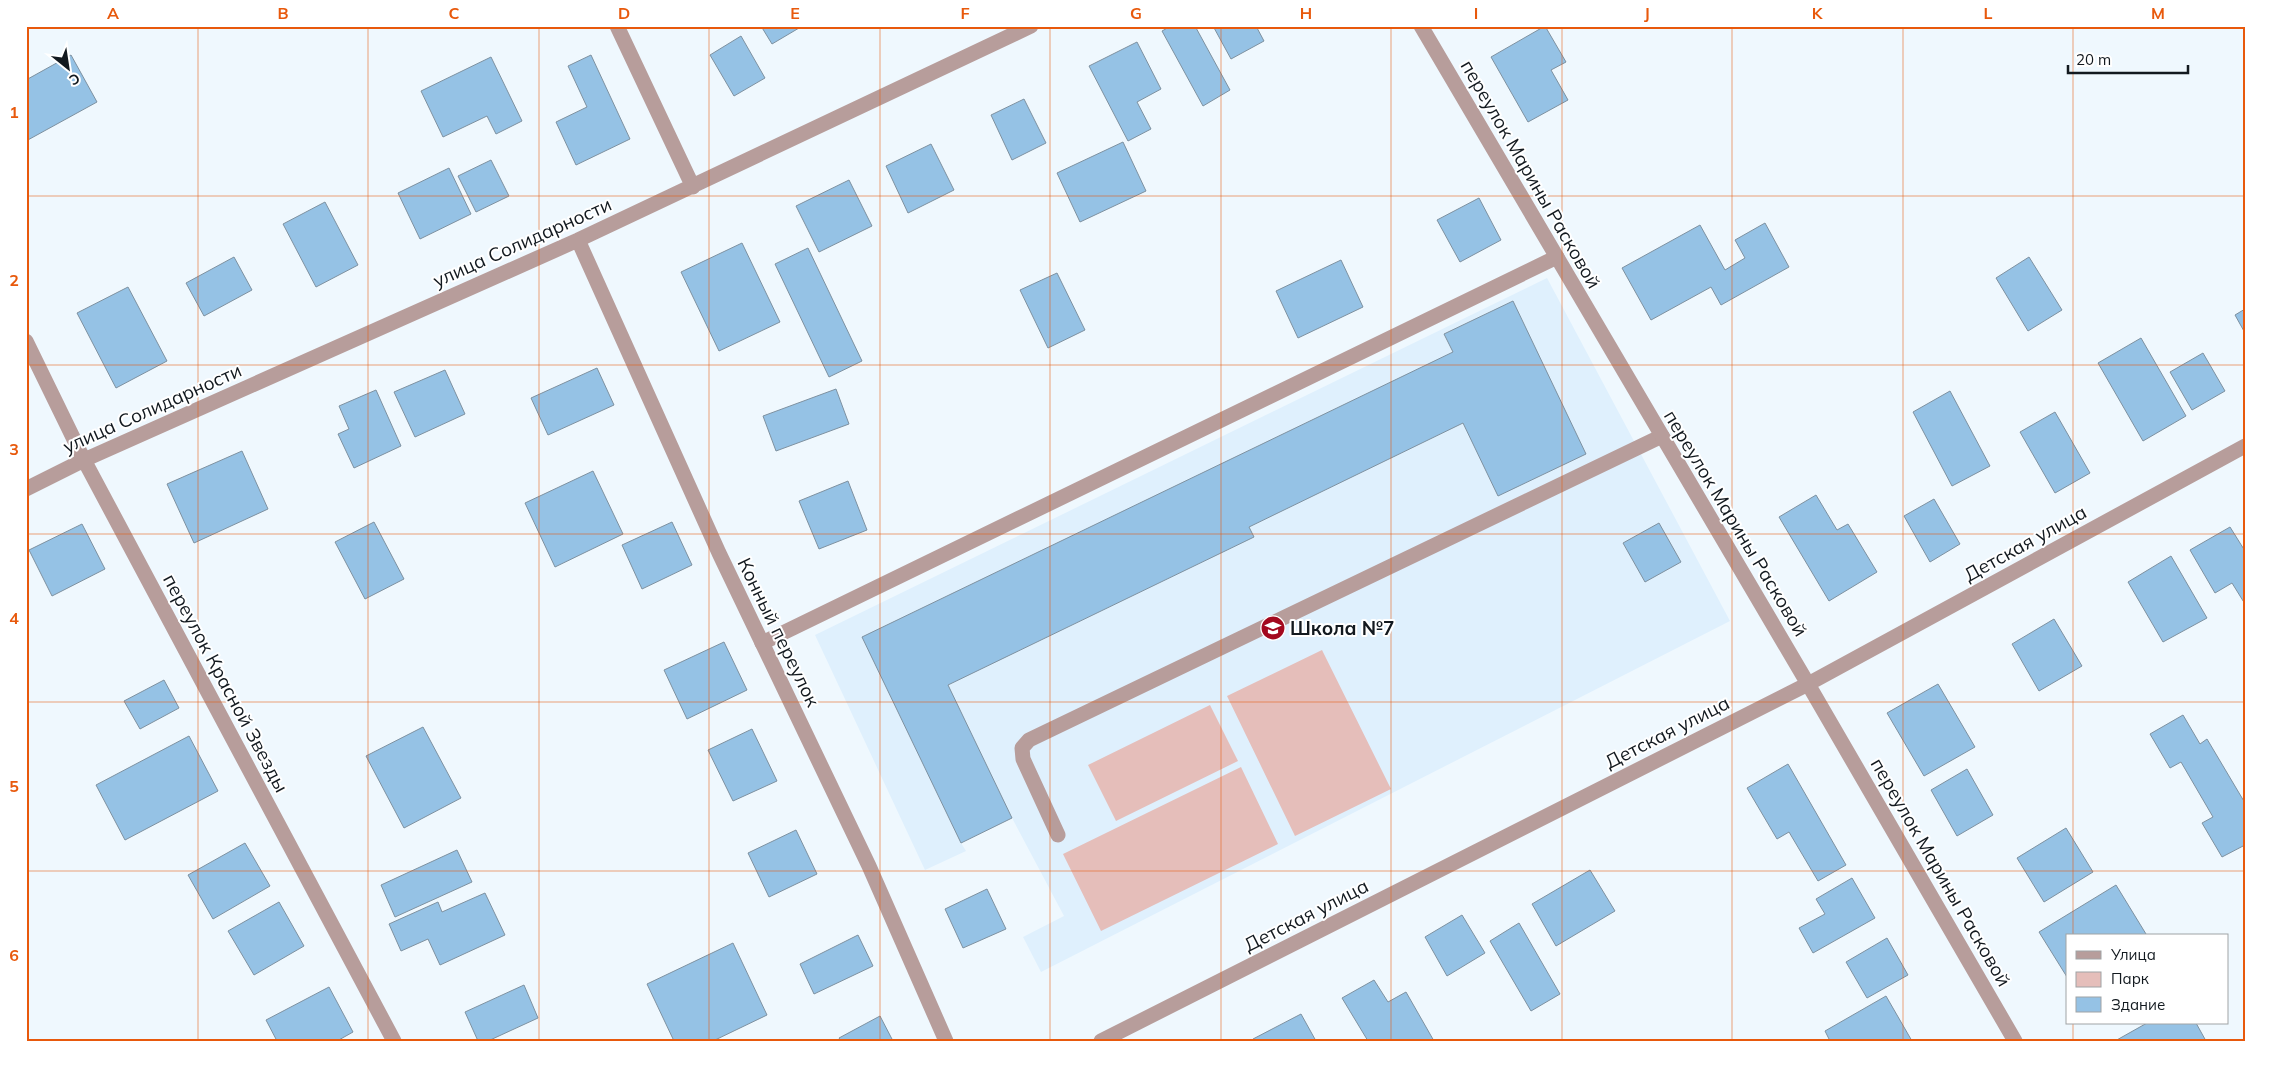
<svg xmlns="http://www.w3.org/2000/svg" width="2271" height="1067" font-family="Mulish,sans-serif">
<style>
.built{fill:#dff0fd}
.green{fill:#e5beba}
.building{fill:#95c2e5;stroke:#7e91a0}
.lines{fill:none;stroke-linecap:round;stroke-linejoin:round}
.lane{stroke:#b79d9b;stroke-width:15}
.street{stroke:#b79d9b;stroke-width:15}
.grid{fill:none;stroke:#e8590c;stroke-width:1;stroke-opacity:0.55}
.labels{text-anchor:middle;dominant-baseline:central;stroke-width:4;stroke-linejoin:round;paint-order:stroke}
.street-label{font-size:19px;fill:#12191f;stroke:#fff}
.poi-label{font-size:19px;font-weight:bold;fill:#12191f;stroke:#fff;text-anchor:start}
.neatline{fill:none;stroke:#e8590c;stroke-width:2}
.grid-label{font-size:16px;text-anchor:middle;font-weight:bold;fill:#e8590c}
</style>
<rect width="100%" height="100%" fill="#eff8fe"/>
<path class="built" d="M1547,278L1730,621L1041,972L1023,937L1064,916L1012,818L961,843L966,851L925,870L815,635Z"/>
<path class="green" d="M1322,650L1391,789L1295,836L1227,696Z
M1210,705L1238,761L1116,821L1088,765Z
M1241,767L1278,844L1101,931L1063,854Z"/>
<path class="building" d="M761,26H798L799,28L772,44Z
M1171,26H1195L1230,90L1203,106L1162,31Z
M1213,26H1256L1264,41L1231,59Z
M1545,26L1566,62L1551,70L1568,100L1528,122L1491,57Z
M741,36L765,78L734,96L710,55Z
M1137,42L1161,89L1137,102L1151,129L1128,141L1089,66Z
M71,55L97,102L26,141V80Z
M591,55L630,139L576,165L556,122L587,107L568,66Z
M491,57L522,121L496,134L487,116L443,137L421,91Z
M1024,99L1046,143L1012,160L991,115Z
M1123,142L1146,191L1080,222L1057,173Z
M931,144L954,190L908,213L886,166Z
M491,160L509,196L476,212L458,176Z
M449,168L471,214L420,239L398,193Z
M849,180L872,226L819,252L796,206Z
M1479,198L1501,240L1460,262L1437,220Z
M325,202L358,265L316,287L283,224Z
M1765,223L1789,267L1721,305L1711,287L1651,320L1622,268L1700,225L1725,270L1745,258L1735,240Z
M742,243L780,322L719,351L681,272Z
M808,248L862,361L829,377L775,264Z
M234,257L252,290L204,316L186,283Z
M2029,257L2062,310L2028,331L1996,278Z
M1341,260L1363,307L1298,338L1276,291Z
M1057,273L1085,330L1048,348L1020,290Z
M128,287L167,361L116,388L77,313Z
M1513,301L1586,454L1498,496L1463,423L1249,527L1254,537L948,685L1012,818L961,843L862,637L1453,352L1444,334Z
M2245,309V333L2235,315Z
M2141,338L2186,416L2143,441L2098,363Z
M2203,353L2225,391L2192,410L2170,372Z
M597,368L614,405L548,435L531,398Z
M445,370L465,414L415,437L394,392Z
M836,389L849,424L776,451L763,416Z
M376,390L401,446L354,468L338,434L349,429L339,406Z
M1950,391L1990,466L1952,486L1913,412Z
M2055,412L2090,473L2055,493L2020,432Z
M242,451L268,509L194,543L167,484Z
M593,471L623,534L555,567L525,503Z
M848,481L867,530L819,549L799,501Z
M1816,495L1837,530L1848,524L1877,572L1829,601L1779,517Z
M1934,499L1960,544L1930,562L1904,516Z
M374,522L404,579L365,599L335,542Z
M672,522L692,565L642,589L622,545Z
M1659,523L1681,562L1645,582L1623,543Z
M82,524L105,569L52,596L29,550Z
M2230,527L2245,551V604L2232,583L2215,593L2190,550Z
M2171,556L2207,618L2163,642L2128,582Z
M2054,619L2082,666L2039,691L2012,644Z
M724,642L747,690L687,719L664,670Z
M164,680L179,708L140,729L124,701Z
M1938,684L1975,747L1924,776L1887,713Z
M2183,715L2200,744L2207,739L2245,803V845L2222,857L2202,823L2213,817L2181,762L2170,768L2150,734Z
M423,727L461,798L404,828L366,756Z
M752,729L777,781L733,801L708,750Z
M189,736L218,791L125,840L96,785Z
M1788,764L1846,865L1818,881L1789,832L1777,839L1747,788Z
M1967,769L1993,815L1957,836L1931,790Z
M2066,828L2093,872L2044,902L2017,858Z
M796,830L817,874L769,897L748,853Z
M245,843L270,886L213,919L188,875Z
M457,850L472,882L395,917L381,885Z
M1590,870L1615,911L1556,946L1532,904Z
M1852,878L1875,918L1813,953L1799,928L1825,914L1816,899Z
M2116,885L2146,934L2143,936H2067V977L2039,932Z
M987,889L1006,929L963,948L945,909Z
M485,893L505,935L440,965L428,939L401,951L389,924L438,902L442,912Z
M279,902L304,946L254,975L228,931Z
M1462,915L1485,953L1447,976L1425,937Z
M1519,923L1560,994L1531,1011L1490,941Z
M858,935L873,966L814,994L800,964Z
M1887,938L1908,975L1867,998L1846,962Z
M733,943L767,1015L713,1041H674L647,984Z
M1374,980L1388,1002L1406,992L1434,1041H1368L1342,998Z
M524,985L538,1018L488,1041H478L465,1012Z
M329,987L353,1032L337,1041H277L266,1020Z
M1886,996L1912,1041H1830L1825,1031Z
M1301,1014L1316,1041H1254L1253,1039Z
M880,1016L893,1041H841L839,1038Z
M2147,1023H2196L2206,1041H2115Z"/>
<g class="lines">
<path class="lane" d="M762,643L1557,257
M1058,835L1023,759L1022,748L1029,740L1662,436"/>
<path class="street" d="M617,26L693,187
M1421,26L1808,684L2015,1041
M578,240L719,553L869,866L946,1041
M26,341L84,460L394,1041
M26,489L84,460L578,240L1031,26
M1101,1041L1808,684L2245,446"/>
</g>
<path class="grid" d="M198,26V1041M368,26V1041M539,26V1041M709,26V1041M880,26V1041M1050,26V1041M1221,26V1041M1391,26V1041M1562,26V1041M1732,26V1041M1903,26V1041M2073,26V936M26,196H2245M26,365H2245M26,534H2245M26,702H2245M26,871H2245M2073,1023V1041"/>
<defs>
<symbol id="school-disc" viewBox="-11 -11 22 22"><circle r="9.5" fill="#a3081e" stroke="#fff"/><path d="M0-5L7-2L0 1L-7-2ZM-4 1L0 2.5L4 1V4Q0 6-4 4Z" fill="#fff"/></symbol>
</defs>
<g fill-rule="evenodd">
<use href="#school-disc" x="1259" y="614" width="28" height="28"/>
</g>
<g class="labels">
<g class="street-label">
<text transform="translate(1531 174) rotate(60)">переулок Марины Расковой</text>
<text transform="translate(522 242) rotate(-24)">улица Солидарности</text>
<text transform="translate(152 408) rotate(-24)">улица Солидарности</text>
<text transform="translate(1736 523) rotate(59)">переулок Марины Расковой</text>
<text transform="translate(2025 543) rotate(-29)">Детская улица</text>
<text transform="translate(779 632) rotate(64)">Конный переулок</text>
<text transform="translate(226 683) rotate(62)">переулок Красной Звезды</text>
<text transform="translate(1667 732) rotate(-27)">Детская улица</text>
<text transform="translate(1941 872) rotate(60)">переулок Марины Расковой</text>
<text transform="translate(1306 915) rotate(-27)">Детская улица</text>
</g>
<g class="poi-label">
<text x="1290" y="628">Школа №7</text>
</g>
</g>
<rect width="2271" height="1067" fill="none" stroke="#ffffff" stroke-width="55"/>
<rect x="2066" y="934" width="162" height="90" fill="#ffffff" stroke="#a0a3a5"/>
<rect x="2076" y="951" width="25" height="8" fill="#b79d9b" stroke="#a0a3a5"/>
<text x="2111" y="960" font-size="15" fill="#12191f">Улица</text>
<rect x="2076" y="972" width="25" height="15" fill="#e5beba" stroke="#a0a3a5"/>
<text x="2111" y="984" font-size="15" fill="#12191f">Парк</text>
<rect x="2076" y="997" width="25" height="15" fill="#95c2e5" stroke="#a0a3a5"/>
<text x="2111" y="1010" font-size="15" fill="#12191f">Здание</text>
<g transform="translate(68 68) rotate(150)" stroke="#ffffff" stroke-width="4" paint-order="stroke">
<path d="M0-4L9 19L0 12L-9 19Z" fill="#12191f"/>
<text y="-8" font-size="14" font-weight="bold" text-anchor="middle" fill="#12191f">С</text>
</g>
<path d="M2068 65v8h120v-8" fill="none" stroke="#12191f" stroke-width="2.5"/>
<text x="2076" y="65" font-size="15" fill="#12191f" stroke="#ffffff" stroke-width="4" paint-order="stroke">20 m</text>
<rect x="28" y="28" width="2216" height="1012" class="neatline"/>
<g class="grid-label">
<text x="113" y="19">A</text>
<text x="283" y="19">B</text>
<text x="454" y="19">C</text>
<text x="624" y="19">D</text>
<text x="795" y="19">E</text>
<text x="965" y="19">F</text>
<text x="1136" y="19">G</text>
<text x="1306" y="19">H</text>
<text x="1476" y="19">I</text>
<text x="1647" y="19">J</text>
<text x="1817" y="19">K</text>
<text x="1988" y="19">L</text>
<text x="2158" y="19">M</text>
<text x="14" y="118">1</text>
<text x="14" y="286">2</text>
<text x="14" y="455">3</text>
<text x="14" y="624">4</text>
<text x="14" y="792">5</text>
<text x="14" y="961">6</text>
</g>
</svg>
